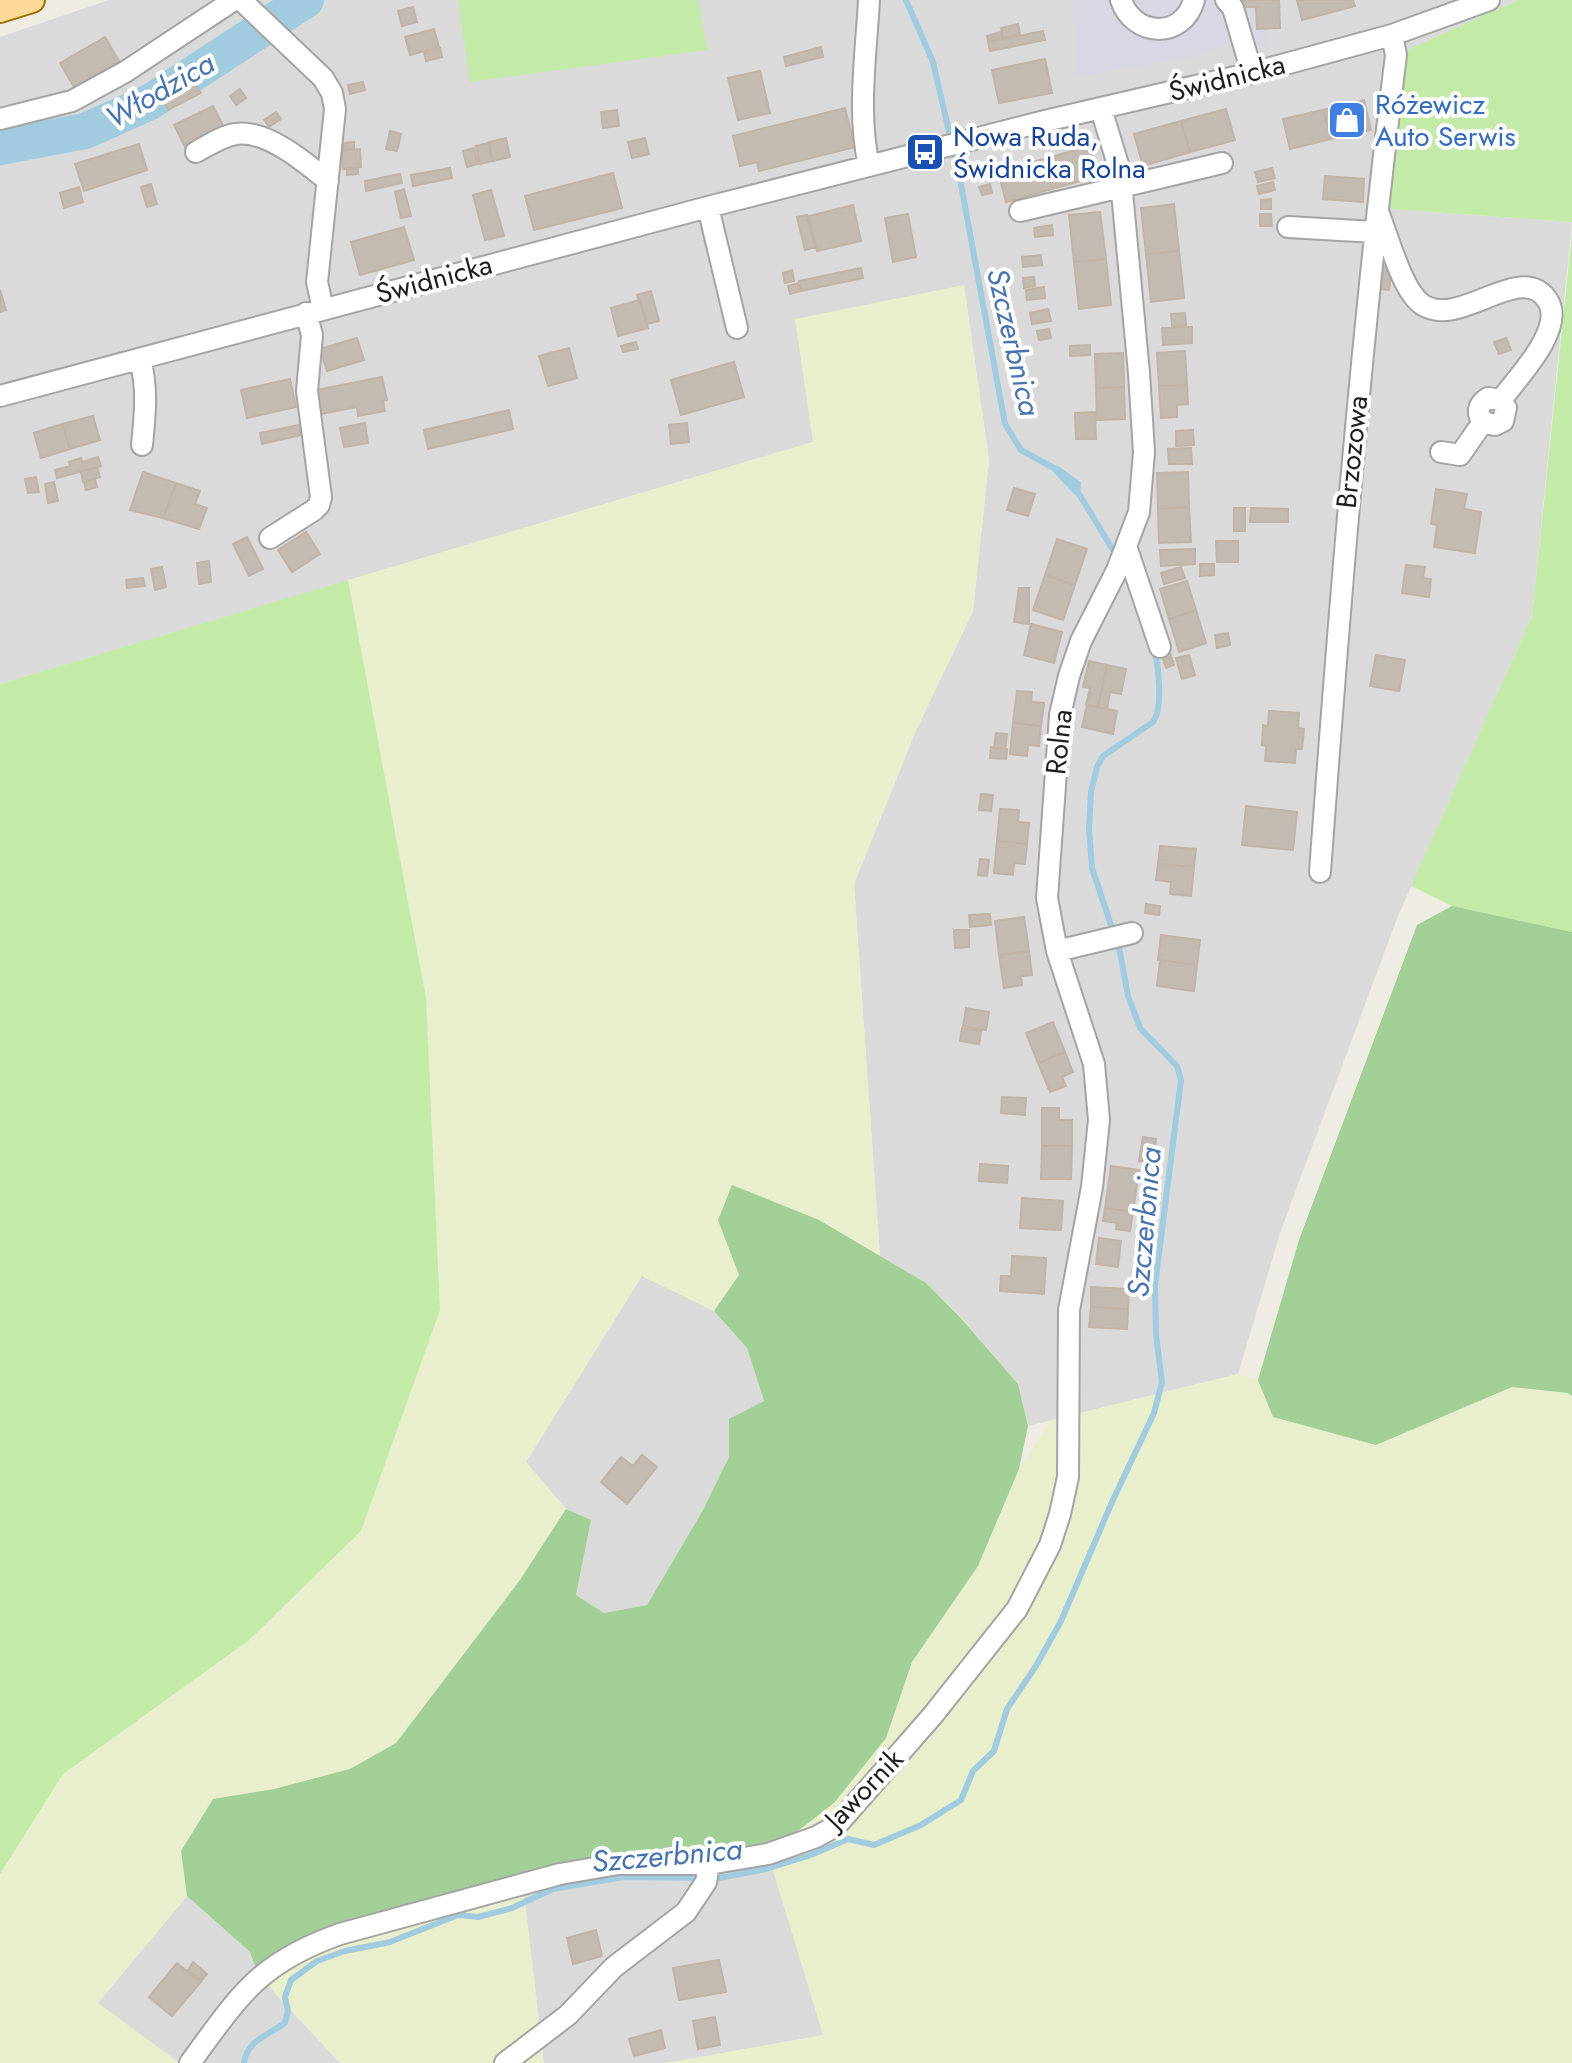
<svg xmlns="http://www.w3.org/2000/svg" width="1572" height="2063" font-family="Jost,sans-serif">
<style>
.residential{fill:#dbdada}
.farmland{fill:#e9eecd}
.grass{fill:#c3eba7}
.forest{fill:#a2cf96}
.plaza{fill:#d8d7e4}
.water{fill:#a1cbde}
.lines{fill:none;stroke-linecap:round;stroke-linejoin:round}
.stream{stroke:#a1cbde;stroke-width:6}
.river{stroke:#a1cbde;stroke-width:36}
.building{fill:#c3bbb2;stroke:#c1b3a5;stroke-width:2}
.minor-casing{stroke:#a4a4a4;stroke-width:24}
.major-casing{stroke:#967100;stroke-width:28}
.minor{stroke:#fff;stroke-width:20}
.major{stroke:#feda98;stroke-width:24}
.labels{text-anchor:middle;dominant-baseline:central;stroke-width:8;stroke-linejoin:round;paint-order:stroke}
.street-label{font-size:28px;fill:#1d1d1d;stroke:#fff}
.shop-label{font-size:28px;fill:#366cbe;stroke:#fff;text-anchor:start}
.transit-label{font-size:28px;fill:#164399;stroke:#fff;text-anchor:start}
.water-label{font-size:30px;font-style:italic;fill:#4773af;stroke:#fff}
</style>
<rect width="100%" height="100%" fill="#efece3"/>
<path class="residential" d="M109,0H1518L1397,55L1378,208L1572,222L1532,616L1398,916L1281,1230L1238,1374L1028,1426L1018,1384L961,1317L926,1283L880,1256L854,884L914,735L973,611L989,460L964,286L813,442L0,684V37Z
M642,1276L714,1311L747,1348L764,1401L729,1420V1457L703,1510L647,1605L604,1613L576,1595L591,1520L566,1509L526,1462Z
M768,1854L824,2035L666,2063H540L523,1884Z
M187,1896L250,1952L259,1976L340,2063H179L98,2003Z"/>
<path class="farmland" d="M964,285L989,460L973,611L914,735L854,884L880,1256L819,1220H718L739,1275L714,1311L642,1276L526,1462L566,1509L520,1580L396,1743L350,1769L274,1789L213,1799L181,1850L187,1896L98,2003L179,2063H0V1874L63,1774L248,1641L361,1531L440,1310L426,998L348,580L813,442L795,319Z
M1238,1374L1258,1380L1273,1417L1376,1445L1512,1387L1568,1393L1572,1396V2063H666L823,2035L768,1854L885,1738L912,1662L978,1566L1019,1469L1051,1420Z
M523,1884L544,2063H340L259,1976L313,1943Z"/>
<path class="grass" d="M458,0H698L707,50L470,82Z
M1518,0H1572V222L1377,208L1396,55Z
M1572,233V932L1452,906L1411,886L1532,616Z
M348,580L426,998L440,1310L361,1531L248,1641L63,1774L0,1874V684Z"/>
<path class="forest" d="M1452,906L1572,932V1396L1568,1393L1512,1387L1376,1445L1273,1417L1258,1380L1299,1240L1417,925Z
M732,1185L819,1220L926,1283L960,1317L1018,1384L1028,1426L1019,1469L978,1566L912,1662L886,1738L834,1803L768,1854L629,1864L380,1922L259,1976L250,1952L187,1896L181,1851L213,1799L274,1789L350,1769L396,1743L520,1580L566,1509L591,1520L576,1595L604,1613L647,1605L703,1510L729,1457V1419L764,1401L747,1348L714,1311L739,1275L718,1220Z"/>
<path class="plaza" d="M1073,0H1241L1242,7H1256L1257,29H1266L1270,46L1230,51L1229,45L1191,57L1075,77Z"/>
<path class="water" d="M1058,466L1081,482L1080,494L1076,496L1055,474L1053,471Z"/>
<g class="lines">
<path class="stream" d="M906,0L933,62L960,179L1005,424L1021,450L1061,472
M1076,489L1116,555
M244,2063C247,2040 267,2036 285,2023L288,2011L285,1997L291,1980L317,1961L345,1951L390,1942L458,1915L478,1917L512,1908L553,1889L624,1877L719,1878L766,1869L811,1855L848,1839L874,1845L921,1825L961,1800L973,1771L994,1751L1007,1709L1036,1666L1061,1621L1112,1502L1154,1413L1162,1382L1156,1334L1155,1285L1181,1080L1177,1066L1140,1028L1128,996L1120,952L1092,868L1089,829L1091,792L1097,767L1103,756L1153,722C1163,709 1159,666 1154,650"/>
<path class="river" d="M0,147L85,131L150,102L306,0"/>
</g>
<path class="building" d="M1241,0H1279L1280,28L1257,29L1256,7H1241Z
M1297,0H1353L1355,6L1302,20Z
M413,7L417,22L402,26L398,11Z
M1018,24L1020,34L1003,38L1001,28Z
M434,29L439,47L410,55L405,37Z
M1043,31L1045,40L990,51L988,42Z
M1001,32L1002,38L988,41L987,36Z
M105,37L119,61L74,87L60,63Z
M821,47L823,57L786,66L784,57Z
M440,48L442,57L426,61L424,52Z
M1045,59L1052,93L999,103L992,70Z
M760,71L770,113L738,120L728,78Z
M363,82L365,90L350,94L348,85Z
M194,83L201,93L168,110L164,102L179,95L177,91Z
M240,89L246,98L236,105L230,96Z
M1364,100L1371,130L1331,139L1323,110Z
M213,106L226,131L187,151L174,125Z
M845,108L855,147L759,171L757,162L740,166L733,136Z
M1226,109L1235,140L1190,152L1181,121Z
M617,110L619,126L603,128L601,112Z
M1323,110L1331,139L1290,149L1283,119Z
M276,112L281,119L269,127L264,120Z
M1181,121L1190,152L1143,166L1134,134Z
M390,131L401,134L397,151L386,149Z
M506,138L510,157L493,161L489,142Z
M645,138L649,154L632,158L628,142Z
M354,142V149L344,150L343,143Z
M488,143L492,161L480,164L476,146Z
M139,144L147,170L84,191L75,164Z
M1090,146L1098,176L1052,189L1044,159Z
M474,148L478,164L467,167L463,151Z
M360,149L361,167L343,169L342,151Z
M1044,159L1052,189L1006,202L998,171Z
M358,168V174L347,175V169Z
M450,168L452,178L413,186L411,175Z
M1272,168L1275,178L1258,182L1255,172Z
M613,173L622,208L534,230L525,196Z
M400,174L402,183L366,191L365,181Z
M1325,176L1364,179L1363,202L1323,199Z
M1273,182L1275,190L1259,194L1257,186Z
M151,184L157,204L147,207L141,187Z
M990,184L992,193L982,195L979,187Z
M79,187L83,202L64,208L60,193Z
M404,189L411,216L401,218L395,192Z
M491,190L504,236L485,240L473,195Z
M1271,199V209H1261V200Z
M1174,204L1179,251L1146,254L1141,208Z
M853,205L861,241L817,251L809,216Z
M1100,212L1106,259L1074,262L1069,215Z
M908,214L916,257L893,262L885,218Z
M1260,214H1271L1272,226H1260Z
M807,215L815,247L805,250L797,217Z
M1052,225L1053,235L1035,237L1034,228Z
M404,227L414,260L360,275L351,242Z
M1179,251L1184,298L1151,302L1146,254Z
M1041,255L1042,265L1023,267L1022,257Z
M1106,259L1111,305L1079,309L1074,262Z
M1382,267L1392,268L1389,290L1380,289Z
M861,268L863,278L801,291L799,281Z
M792,270L794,281L785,283L783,273Z
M1034,277L1035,286L1024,288L1023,278Z
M799,283L801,291L790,294L788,286Z
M1044,287L1045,298L1027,300L1026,290Z
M0,290L6,310L0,312Z
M651,291L659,321L647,324L637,295Z
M640,300L648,328L618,336L611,308Z
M1048,309L1051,321L1032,324L1030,313Z
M1185,313L1186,325L1172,326L1171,314Z
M1192,327V343L1163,345L1162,328Z
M1049,329L1051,338L1039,340L1037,331Z
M357,338L364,360L327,371L320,349Z
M1506,338L1511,350L1499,354L1494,342Z
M636,342L638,349L623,352L621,346Z
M1090,345V355L1070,356V346Z
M569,348L577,378L548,386L539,356Z
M1185,351L1187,385L1159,386L1157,353Z
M1123,353L1124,387L1096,388L1095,354Z
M734,362L744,397L681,415L671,380Z
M382,377L387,400L383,401L385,411L358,416L357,407L316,415L312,391Z
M290,379L296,407L247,418L241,390Z
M1187,385L1188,404L1177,405V417L1161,418L1159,386Z
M1124,387L1125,419L1097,420L1096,388Z
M509,410L513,429L428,449L424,430Z
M1095,412L1096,439H1076L1075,413Z
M93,416L100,440L70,449L62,424Z
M365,423L368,443L344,447L340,428Z
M687,423L689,442L671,444L669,425Z
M62,424L70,449L41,458L34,433Z
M299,425L301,435L262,444L260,433Z
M1193,430L1194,445L1176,446V431Z
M1191,448L1192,464H1169L1168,449Z
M98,457L101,466L57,478L55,470L70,466L69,462L81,458L82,462Z
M97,467L100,477L83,482L81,472Z
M143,472L176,483L163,518L130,510Z
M1188,472L1189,507L1158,509L1157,473Z
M36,477L39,492L28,493L25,479Z
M95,479L97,487L86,490L84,482Z
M54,482L58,501L48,503L45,484Z
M176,483L200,491L195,504L207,508L199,529L163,518Z
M1014,488L1035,494L1028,516L1007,510Z
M1436,489L1467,494L1464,509L1481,512L1475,553L1434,547L1437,525L1431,524Z
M1189,507L1191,542L1159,543L1158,509Z
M1234,508H1245V531H1234Z
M1251,508L1288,509V522H1250Z
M306,532L320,554L292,572L278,550Z
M247,537L263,569L249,576L233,544Z
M1057,539L1087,549L1075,585L1045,575Z
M1216,541H1238V562H1217Z
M1195,549V564L1161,566L1160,550Z
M209,561L211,582L199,584L197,563Z
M1200,564H1214V575L1200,576Z
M1406,565L1425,567L1423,578L1431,579L1429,597L1402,593Z
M162,567L166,587L155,590L151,569Z
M1181,567L1185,578L1164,584L1161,573Z
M1045,575L1075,585L1063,620L1033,610Z
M143,578L145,586L127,588L126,580Z
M1187,581L1196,610L1169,619L1160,589Z
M1019,588H1029V624L1014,622Z
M1196,610L1206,643L1179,652L1169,619Z
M1031,624L1062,632L1054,663L1024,655Z
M1228,633L1230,645L1217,648L1215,635Z
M1169,650L1174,665L1166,668L1161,653Z
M1189,655L1195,675L1182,679L1176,658Z
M1376,655L1405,660L1399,691L1370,686Z
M1089,661L1107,665L1098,707L1086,705L1090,688L1083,687Z
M1107,665L1126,669L1121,694L1110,692L1107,709L1098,707Z
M1017,691L1032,692L1031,702L1044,703L1041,726L1013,723Z
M1087,705L1117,711L1113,734L1082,727Z
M1269,711L1299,713L1298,728L1304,729L1302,749H1296L1295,763L1265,761L1266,746L1262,745L1263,725L1268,726Z
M1013,723L1041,726L1039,746L1028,745L1027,756L1010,754Z
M996,733L1007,734L1005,749L994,748Z
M991,747L1007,749L1006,759L990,758Z
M981,794L993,795L991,811L979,810Z
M1246,806L1297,812L1293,850L1242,845Z
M1000,809L1019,810L1018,822L1029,823L1027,844L997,841Z
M997,841L1027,844L1025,864L1014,863L1013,875L994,873Z
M1160,846L1196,849L1194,867L1158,864Z
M980,859L989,860L987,876L978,875Z
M1158,864L1194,867L1191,896L1170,894L1171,882L1156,880Z
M1146,904L1160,906L1159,915L1145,913Z
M990,914L991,925L970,927L969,915Z
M1024,917L1029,951L999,955L995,921Z
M954,930H969V947L955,948Z
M1161,935L1200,940L1197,965L1158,960Z
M1029,951L1032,975L1021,976L1022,985L1004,988L999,955Z
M1160,960L1197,965L1194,991L1157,986Z
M966,1008L989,1012L986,1030L963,1026Z
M1053,1022L1065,1052L1038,1063L1026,1033Z
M962,1028L981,1031L979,1044L960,1041Z
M1065,1052L1073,1072L1062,1077L1066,1086L1050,1092L1038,1063Z
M1002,1097L1026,1098L1025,1115L1001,1113Z
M1042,1108H1059V1120H1072V1146H1042Z
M1143,1137L1156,1139L1152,1163L1139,1161Z
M1042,1146H1072L1071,1179H1041Z
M980,1164L1008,1166L1007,1183L979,1181Z
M1111,1166L1139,1170L1133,1212L1105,1208Z
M1022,1198L1063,1201L1061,1230L1020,1228Z
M1105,1208L1133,1212L1130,1231L1116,1229L1117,1223L1103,1221Z
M1099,1238L1121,1241L1118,1267L1096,1264Z
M1012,1256L1046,1258L1044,1294L1000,1291L1001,1276H1011Z
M1091,1287L1129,1289L1128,1309L1091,1307Z
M1091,1307L1128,1309L1127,1329L1089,1327Z
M642,1455L657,1467L627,1504L601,1482L621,1457L633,1466Z
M596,1930L602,1956L573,1964L567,1938Z
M719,1960L726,1992L679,2000L673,1968Z
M193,1962L207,1974L201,1981L188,1970Z
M177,1963L201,1982L172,2016L149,1997Z
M715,2017L720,2045L698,2049L693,2021Z
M661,2030L665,2048L634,2056L629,2039Z"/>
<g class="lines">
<defs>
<path id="minor" d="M241,0L323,78L332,93L335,109L317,282L323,309
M1121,0C1133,37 1183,40 1194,0
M1226,0L1233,8L1252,73
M0,119L72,101L125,72L234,0
M196,152C209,145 222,136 236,134C266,129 306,163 328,181
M869,166C857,113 866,55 869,0
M708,207L737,328
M1020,211L1222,163
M1378,212C1388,235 1402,292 1423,305C1461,329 1522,259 1548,301C1565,329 1518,377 1501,400L1488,398C1478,404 1476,413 1483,422L1495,425L1503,421L1506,408L1501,400
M1288,227L1375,232
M140,359C148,389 145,414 142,445
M0,396L708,207L1045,121L1252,73L1392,35L1489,0
M1441,452L1460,455L1483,422
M270,538L314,510L319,505L321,497L307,391L312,335L306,313
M1127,549L1160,647
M1320,872C1340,599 1362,327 1396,55L1392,35
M1057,951L1132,933
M190,2063C239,1996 258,1963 340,1934L560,1874L618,1864H709L768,1854L816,1837L836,1826L933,1715L1017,1609L1050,1545L1060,1514L1068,1477L1069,1310L1092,1187L1099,1120L1094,1064L1057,951L1047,898L1060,715L1069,676L1081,641L1117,570L1139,512L1144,452L1139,373L1120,171L1101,109
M505,2063L568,2015L614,1967L686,1912L706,1882L709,1864"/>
<path id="major" d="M0,10L32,0"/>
</defs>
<use href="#minor" class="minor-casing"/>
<use href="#major" class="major-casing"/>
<use href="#minor" class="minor"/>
<use href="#major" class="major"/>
</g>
<defs>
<symbol id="shop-square" viewBox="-11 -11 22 22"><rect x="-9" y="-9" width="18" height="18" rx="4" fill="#3f7fe0" stroke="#fff"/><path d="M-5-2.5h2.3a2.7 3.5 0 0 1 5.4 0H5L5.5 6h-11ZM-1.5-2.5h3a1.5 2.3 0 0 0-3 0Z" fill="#fff"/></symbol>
<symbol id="bus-square" viewBox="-11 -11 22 22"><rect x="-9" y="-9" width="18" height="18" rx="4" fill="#1a4fb4" stroke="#fff"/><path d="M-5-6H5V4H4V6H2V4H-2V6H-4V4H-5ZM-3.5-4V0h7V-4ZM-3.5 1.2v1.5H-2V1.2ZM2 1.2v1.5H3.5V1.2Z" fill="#fff"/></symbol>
</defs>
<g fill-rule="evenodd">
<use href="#shop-square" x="1325" y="98" width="44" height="44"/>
<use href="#bus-square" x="903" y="130" width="44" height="44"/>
</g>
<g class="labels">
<g class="street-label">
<text transform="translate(1227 78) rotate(-14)">Świdnicka</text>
<text transform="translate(434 279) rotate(-15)">Świdnicka</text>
<text transform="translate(1352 452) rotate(-84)">Brzozowa</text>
<text transform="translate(1059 742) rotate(-84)">Rolna</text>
<text transform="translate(864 1789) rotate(-46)">Jawornik</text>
</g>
<g class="shop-label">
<text x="1375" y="104">Różewicz<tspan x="1375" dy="32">Auto Serwis</tspan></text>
</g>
<g class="transit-label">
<text x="953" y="136">Nowa Ruda,<tspan x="953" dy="32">Świdnicka Rolna</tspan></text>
</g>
<g class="water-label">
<text transform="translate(160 90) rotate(-30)">Włodzica</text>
<text transform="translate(1014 342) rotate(77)">Szczerbnica</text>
<text transform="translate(1144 1222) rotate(-85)">Szczerbnica</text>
<text transform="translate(667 1855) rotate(-5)">Szczerbnica</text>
</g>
</g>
</svg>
